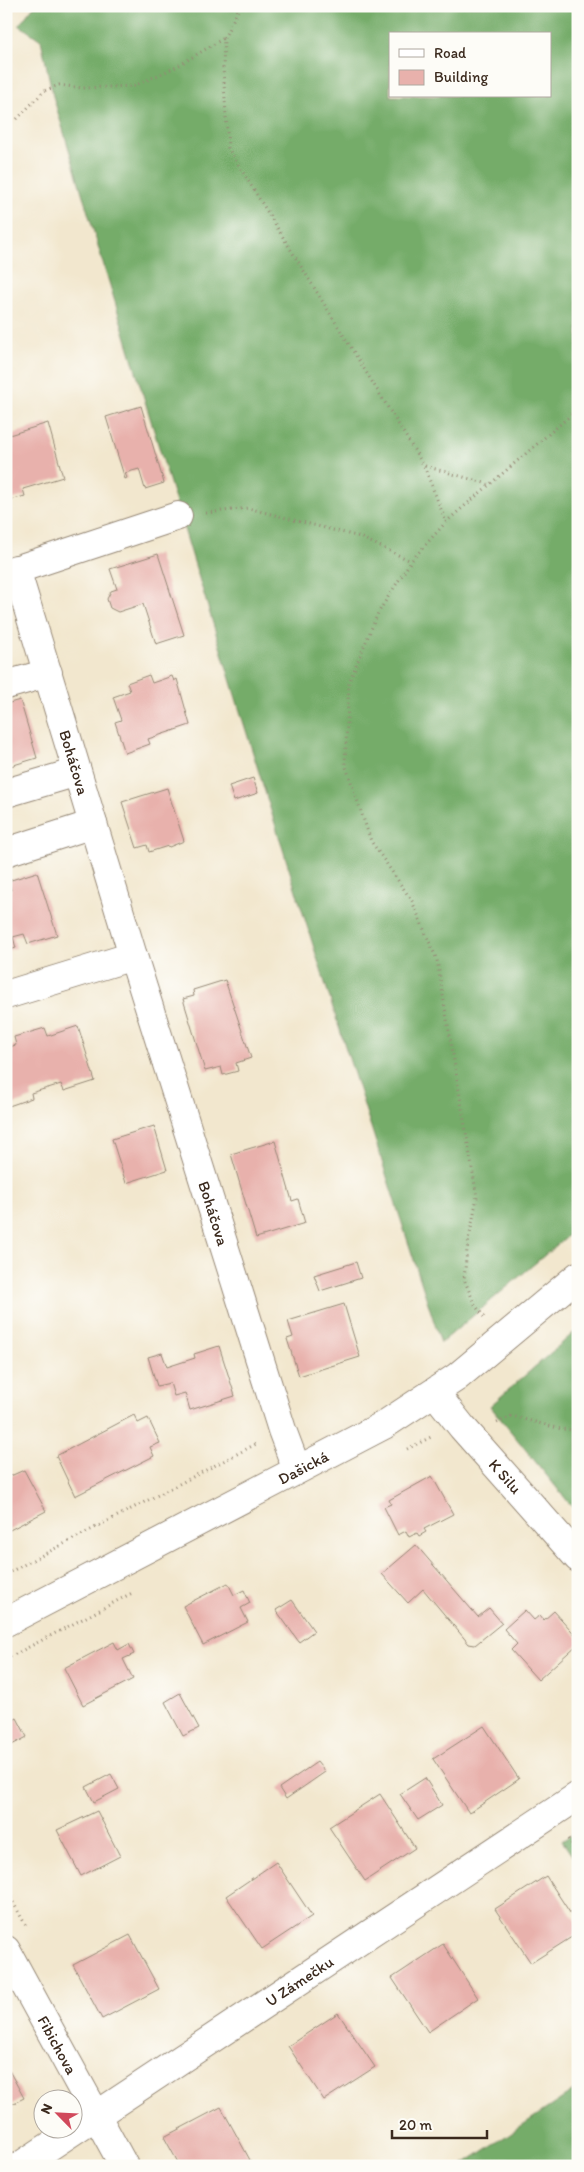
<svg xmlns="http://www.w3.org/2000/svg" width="584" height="2172" font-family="Itim,sans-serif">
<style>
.forest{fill:#75ac69;stroke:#586b44;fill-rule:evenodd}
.building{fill:#e8b1ac}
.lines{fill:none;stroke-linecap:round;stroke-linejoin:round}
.minor-casing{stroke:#968876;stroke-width:30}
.major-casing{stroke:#968876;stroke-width:30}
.path{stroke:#968876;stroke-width:3;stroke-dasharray:1 4;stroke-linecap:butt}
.minor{stroke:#fff;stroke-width:28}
.major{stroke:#fff;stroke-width:28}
.rail{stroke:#3b2a1e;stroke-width:4}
.labels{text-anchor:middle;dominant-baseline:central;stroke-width:4;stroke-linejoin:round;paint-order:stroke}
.street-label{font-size:16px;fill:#3b2a1e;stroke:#fdfcf7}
</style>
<rect width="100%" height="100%" fill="#fdfcf7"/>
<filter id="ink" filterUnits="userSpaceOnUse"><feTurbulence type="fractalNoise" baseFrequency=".02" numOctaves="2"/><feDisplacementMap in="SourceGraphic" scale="10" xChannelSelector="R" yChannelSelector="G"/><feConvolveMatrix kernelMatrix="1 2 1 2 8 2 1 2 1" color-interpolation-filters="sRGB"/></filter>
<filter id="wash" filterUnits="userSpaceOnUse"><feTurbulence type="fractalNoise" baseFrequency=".0096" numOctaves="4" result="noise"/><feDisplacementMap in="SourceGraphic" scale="20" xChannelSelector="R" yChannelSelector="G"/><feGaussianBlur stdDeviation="1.12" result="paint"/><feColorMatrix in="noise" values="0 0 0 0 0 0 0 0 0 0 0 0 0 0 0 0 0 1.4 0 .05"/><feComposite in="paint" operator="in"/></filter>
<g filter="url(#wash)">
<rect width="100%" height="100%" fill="#f2e7ce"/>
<path class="forest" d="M34,6H578V1227L441,1343C305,929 178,513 53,96L41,40L19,25ZM390,34H550V96H390Z
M578,1329V1514L490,1406Z
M578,1830V1864L562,1841Z
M578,2088V2166H461Z"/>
<g id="blocks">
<path class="building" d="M141,406L164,483L145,489L139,469L125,473L127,478L125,479L106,417Z
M48,423L63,477L23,489L25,496L6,501V436Z
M158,554L184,635L156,644L143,604L118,612L110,608L107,599L111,591L117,589L110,569Z
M149,675L152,683L172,676L174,681L177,679L190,725L148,739L150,744L125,753L115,722L121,720L113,697L130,691L127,683Z
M20,700L37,758L7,767L6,704Z
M253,778L258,793L234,801L229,786Z
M167,788L184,841L169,847L168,846L149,852L147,845L137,848L122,802Z
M37,872L57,935L28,944L24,934L13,937L16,948L6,951V891L11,890L8,881Z
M225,980L251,1058L236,1063L238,1071L223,1075L221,1067L205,1071L183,999L194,996L193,990Z
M78,1026L95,1081L64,1091L61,1084L31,1093L32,1098L6,1107V1048L16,1045L14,1037L45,1028L48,1036Z
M154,1126L167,1170L126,1183L112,1139Z
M275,1141L292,1201L298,1199L305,1223L256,1238L231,1154Z
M356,1262L361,1278L320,1291L314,1275Z
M344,1304L360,1357L299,1376L287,1339L293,1337L288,1321Z
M219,1346L235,1396L190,1410L185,1393L174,1396L170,1383L157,1386L148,1357L162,1353L167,1367L195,1358L194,1354Z
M134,1415L138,1423L148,1418L160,1443L150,1447L154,1456L75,1496L56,1456Z
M24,1470L46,1511L6,1532V1478Z
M432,1476L453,1514L424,1529L426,1532L419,1536L417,1533L409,1537L406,1531L398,1535L384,1507L391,1504L389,1500Z
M416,1545L478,1617L489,1608L502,1623L475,1645L469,1644L423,1589L408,1603L382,1574Z
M228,1583L234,1595L244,1590L250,1603L241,1608L248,1622L203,1645L183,1606Z
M292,1600L314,1631L299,1642L276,1610Z
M525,1610L534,1620L540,1615L544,1620L554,1611L578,1638V1644L538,1680L511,1650L517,1644L504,1629Z
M114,1642L118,1650L129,1644L134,1654L123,1659L133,1679L83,1705L64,1668Z
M180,1693L199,1728L183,1736L165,1702Z
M17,1718L27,1737L6,1748V1724Z
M484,1726L519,1779L469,1813L433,1759Z
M317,1762L325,1772L286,1799L279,1788Z
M111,1774L119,1789L94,1802L86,1787Z
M425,1778L442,1805L418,1820L400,1794Z
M380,1794L415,1848L365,1881L329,1827Z
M97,1811L120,1856L81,1876L57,1830Z
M276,1862L312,1916L262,1949L226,1896Z
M546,1876L578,1925V1933L531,1963L495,1909Z
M130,1935L159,1989L102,2019L73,1965Z
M443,1944L478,1998L428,2032L392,1978Z
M338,2013L375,2067L324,2100L288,2046Z
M6,2065L24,2098L6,2107Z
M221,2107L250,2160L238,2166H180L164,2137Z"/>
</g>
</g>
<g filter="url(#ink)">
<use href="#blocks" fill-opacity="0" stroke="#968876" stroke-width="1"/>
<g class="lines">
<defs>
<g id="minor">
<path id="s1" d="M16,569L133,956L282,1430L297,1470"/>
<path d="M6,573L178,516"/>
<path d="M6,685L48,673"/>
<path d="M6,793L77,772"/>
<path d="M6,852L93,824"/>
<path d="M6,995L133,956"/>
<path id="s2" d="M435,1393L462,1427L578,1558"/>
<path id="s3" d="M6,1950L124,2166"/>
<path id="s4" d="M20,2166L578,1796"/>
</g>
<g id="major">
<path id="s5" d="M6,1622L384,1425L457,1377L578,1276"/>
</g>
</defs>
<use href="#minor" class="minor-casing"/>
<use href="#major" class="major-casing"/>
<path class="path" d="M240,6L224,38L223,68L228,148L424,466L446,522
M17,119L44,91L59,85L82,88L134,86L176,67L224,38
M425,466L488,484
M206,513L248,508L360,537L411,561
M484,1317L475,1305L464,1279L467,1250L477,1197L437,960L412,901L371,841L345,764L349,682L378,613L411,561L446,522L578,409
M497,1423L512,1416L561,1429L578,1430
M407,1449L431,1437
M6,1574L256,1444
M6,1659L134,1592
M568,1839L578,1852
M6,1889L26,1926"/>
<use href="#minor" class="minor"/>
<use href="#major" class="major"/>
<path class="rail" d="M6,8L8,6"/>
</g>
</g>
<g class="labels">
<g class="street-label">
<text stroke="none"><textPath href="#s1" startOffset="202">Boháčova</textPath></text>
<text stroke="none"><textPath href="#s1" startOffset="674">Boháčova</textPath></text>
<text stroke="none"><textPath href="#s5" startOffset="335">Dašická</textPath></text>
<text stroke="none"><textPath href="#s2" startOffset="109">K Silu</textPath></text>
<text stroke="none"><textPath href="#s4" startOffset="335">U Zámečku</textPath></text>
<text stroke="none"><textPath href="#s3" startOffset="108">Fibichova</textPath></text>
</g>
</g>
<rect width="584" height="2172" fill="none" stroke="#fdfcf7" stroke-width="25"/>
<rect x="389" y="32" width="162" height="65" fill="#fdfcf7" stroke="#afa8a0"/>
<rect x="399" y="49" width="25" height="8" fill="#ffffff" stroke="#afa8a0"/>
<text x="434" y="58" font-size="15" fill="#3b2a1e">Road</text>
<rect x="399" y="70" width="25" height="15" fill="#e8b1ac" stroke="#afa8a0"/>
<text x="434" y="82" font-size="15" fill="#3b2a1e">Building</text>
<g transform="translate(58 2114) rotate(294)"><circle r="24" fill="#fdfcf7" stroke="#afa8a0"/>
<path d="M0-4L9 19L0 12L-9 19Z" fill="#d1495b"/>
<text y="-8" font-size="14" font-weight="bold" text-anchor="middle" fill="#3b2a1e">N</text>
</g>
<path d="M392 2130v8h95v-8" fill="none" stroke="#3b2a1e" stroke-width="2.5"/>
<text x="399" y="2130" font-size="15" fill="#3b2a1e" stroke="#fdfcf7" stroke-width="4" paint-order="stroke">20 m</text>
</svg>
